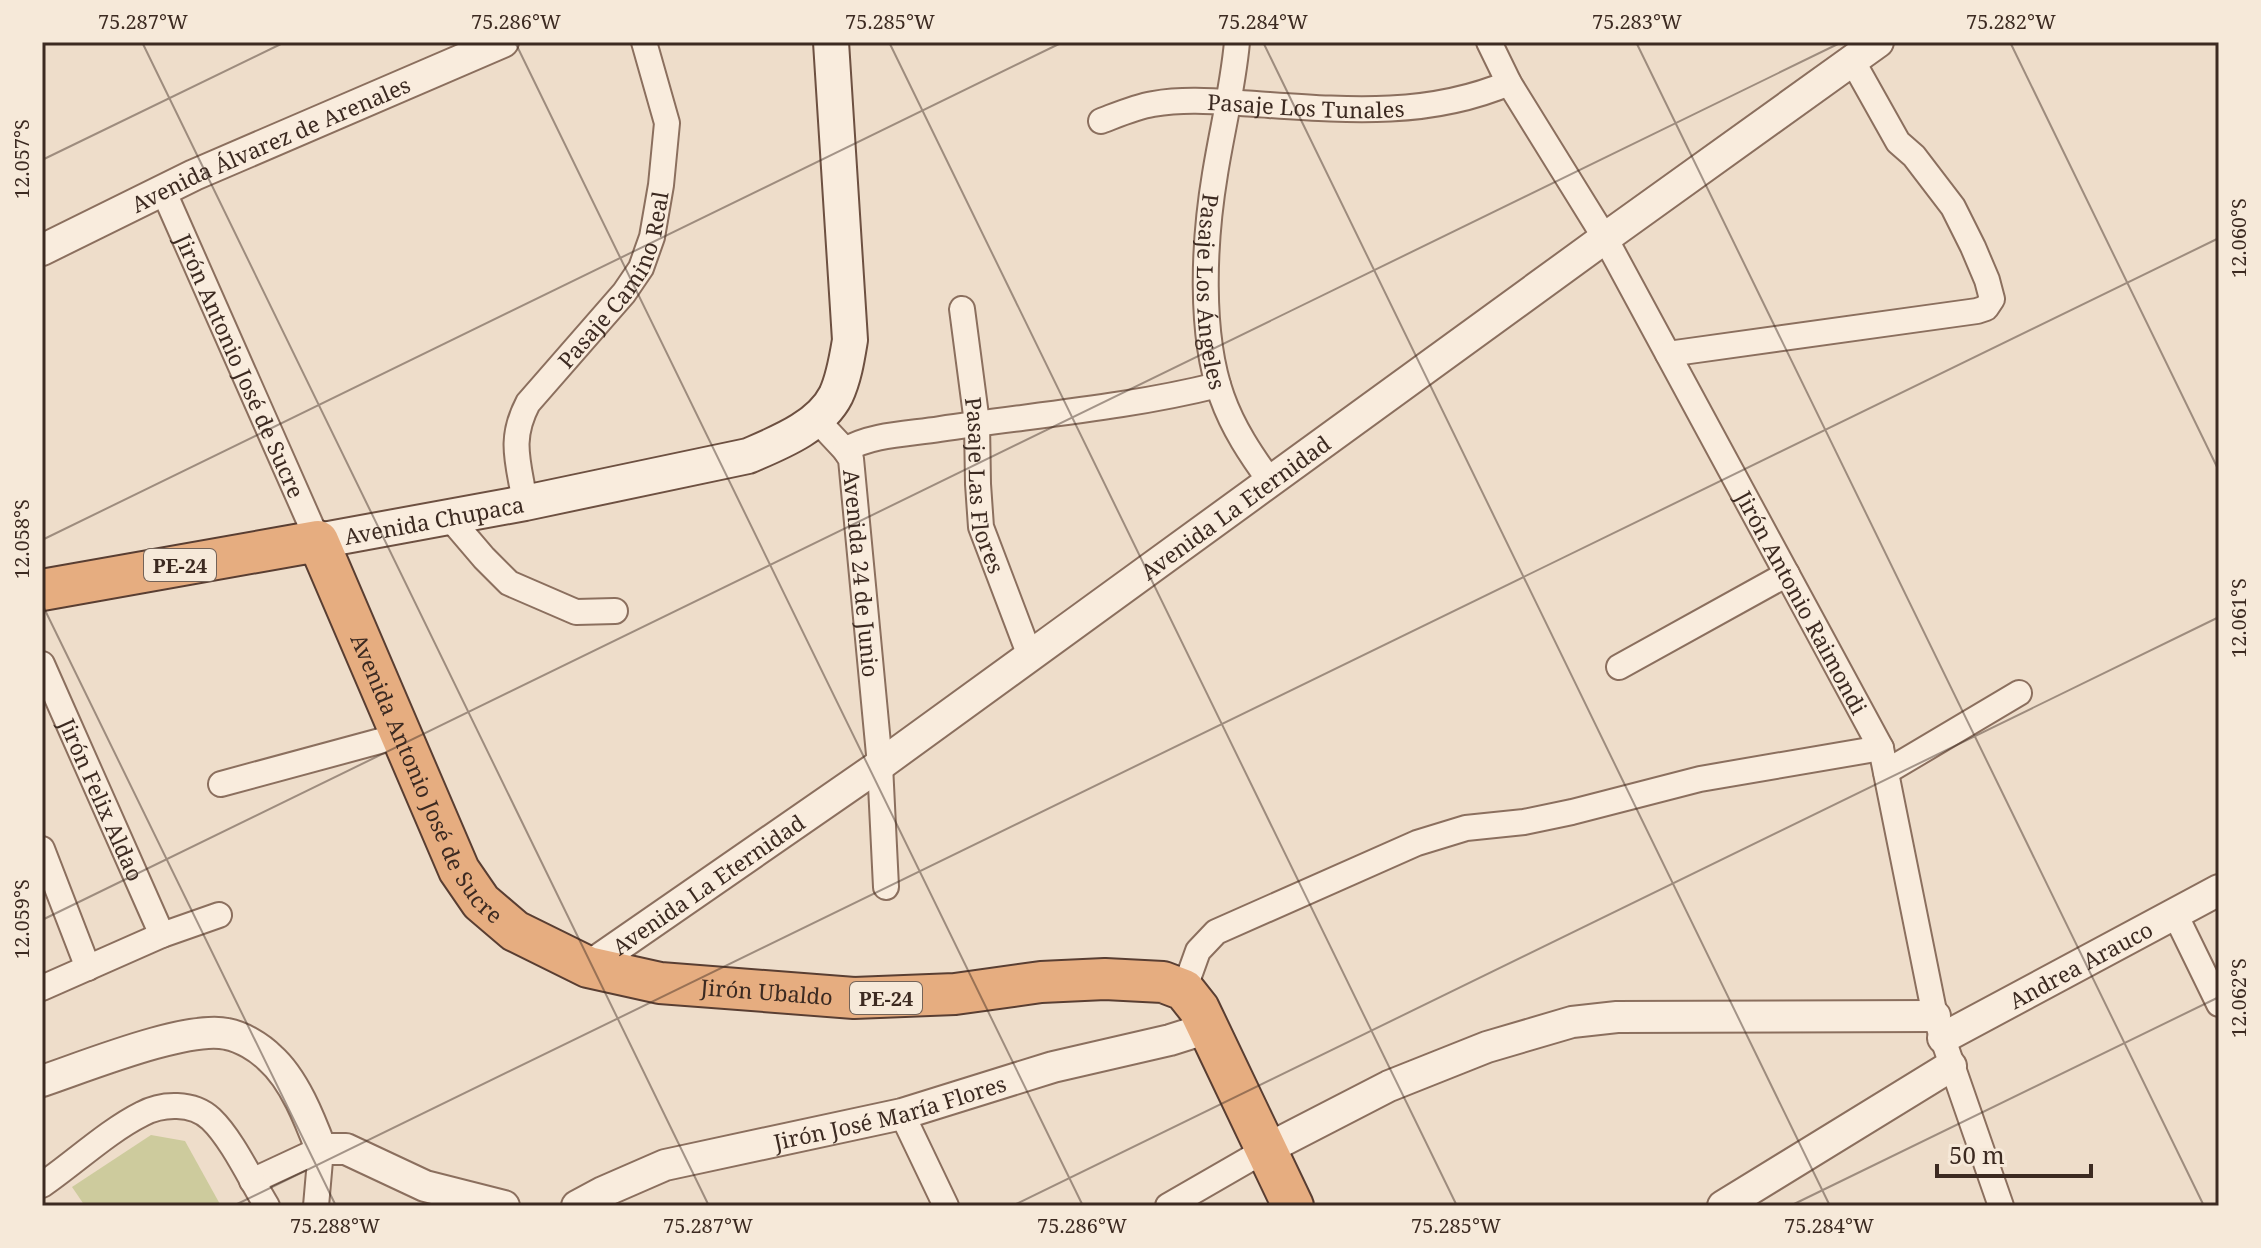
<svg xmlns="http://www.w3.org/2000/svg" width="2261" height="1248" font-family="'Noto Serif',serif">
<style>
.green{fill:#cdcb9d}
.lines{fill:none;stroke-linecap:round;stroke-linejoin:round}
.minor-casing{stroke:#8b6f5e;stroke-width:28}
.tertiary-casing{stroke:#8b6f5e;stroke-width:34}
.secondary-casing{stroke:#6d5041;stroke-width:38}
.trunk-casing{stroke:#593e32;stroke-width:44}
.minor{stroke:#f9ecdd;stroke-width:24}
.tertiary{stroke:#f9ecdd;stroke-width:30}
.secondary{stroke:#f9ecdd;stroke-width:34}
.trunk{stroke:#e6ad80;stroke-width:40}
.ticks{fill:none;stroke:#3c2a21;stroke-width:2;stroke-opacity:0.45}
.labels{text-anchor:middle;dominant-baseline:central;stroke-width:7;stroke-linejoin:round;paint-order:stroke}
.shield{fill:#f6e9d9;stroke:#746358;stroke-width:2}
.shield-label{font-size:20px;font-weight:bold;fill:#3c2a21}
.street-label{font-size:22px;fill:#3c2a21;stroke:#f6e9d9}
.neatline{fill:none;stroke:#3c2a21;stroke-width:3}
.ticks-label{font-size:20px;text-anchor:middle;fill:#3c2a21}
</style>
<rect width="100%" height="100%" fill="#eeddca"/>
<path class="green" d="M151,1135L185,1141L221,1206H85L72,1187Z"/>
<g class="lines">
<defs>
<g id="minor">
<path id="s1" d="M1237,42C1233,87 1222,130 1215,174C1204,240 1199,333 1222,397C1233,428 1251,455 1270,481"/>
<path id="s2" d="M1489,42L1509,83L1605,238L1881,748L1935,1016L2001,1206"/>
<path id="s3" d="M1101,121C1117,115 1135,107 1153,104C1188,98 1221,102 1256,104C1343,110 1426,118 1509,83"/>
<path id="s4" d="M163,190L318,541"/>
<path id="s5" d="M962,309L977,423L978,484L981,527L1030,656"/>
<path d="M1668,354L1977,311L1986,308L1992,299L1987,280L1973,247L1953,207L1914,156L1898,142L1852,60"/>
<path id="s6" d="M816,419L845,450L851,459L880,765L886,887"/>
<path d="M845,450C872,434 909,434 940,429C1033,415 1126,408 1218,385"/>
<path id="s7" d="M525,503C519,463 508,441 528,403L624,293L641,268L652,237L661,185L667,123L644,42"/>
<path d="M449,517L484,558L509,583L576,612L615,611"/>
<path id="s8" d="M42,664L162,935"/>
<path d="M1619,667L1787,574"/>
<path d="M1886,772L2019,693"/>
<path d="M221,784L402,735"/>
<path d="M42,849L88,968"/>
<path d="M2175,914L2219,1004"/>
<path d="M42,988L162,935L219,915"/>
<path d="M1184,990L1198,951L1216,932L1417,843L1466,828L1524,822L1572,812L1700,779L1881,748"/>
<path d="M902,1114L946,1206"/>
<path d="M252,1181L321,1149"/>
<path d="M42,1185C74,1163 108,1131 142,1114C162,1103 193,1102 211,1119C232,1139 251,1180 267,1206"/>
<path d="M316,1206L321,1149"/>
<path d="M1168,1206L1267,1149"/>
</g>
<g id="tertiary">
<path id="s9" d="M42,250L194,175L503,42"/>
<path id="s10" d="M588,967L880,765L1605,238L1878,42"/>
<path id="s11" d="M1943,1038L2219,890"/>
<path d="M42,1081C84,1067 187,1025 227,1034C242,1037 259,1047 270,1058C294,1079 310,1120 321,1149H346L425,1186L504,1206"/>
<path d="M1267,1149L1389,1086L1487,1047L1572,1022L1617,1017L1935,1016"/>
<path id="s12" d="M577,1206L603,1192L665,1165L902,1114L1053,1067L1170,1040L1208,1028"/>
<path d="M1723,1206L1951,1066"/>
</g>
<g id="secondary">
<path id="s13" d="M318,541L525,503L748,456C778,443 820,427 836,395C844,378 847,358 850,340L831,42"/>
</g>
<g id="trunk">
<path id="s14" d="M42,590L318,541L459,870L481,902L515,931L588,967L660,983L854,998L955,994L1041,982L1105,979L1163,982L1184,990L1199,1009L1293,1206"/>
</g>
</defs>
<use href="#minor" class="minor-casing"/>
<use href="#tertiary" class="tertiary-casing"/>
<use href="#secondary" class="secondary-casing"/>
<use href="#trunk" class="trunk-casing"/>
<use href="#minor" class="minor"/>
<use href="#tertiary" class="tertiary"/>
<use href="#secondary" class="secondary"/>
<use href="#trunk" class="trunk"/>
</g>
<path class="ticks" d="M142,42L709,1206M515,42L1083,1206M889,42L1457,1206M1263,42L1830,1206M1636,42L2204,1206M2010,42L2219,471M42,160L285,42M42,540L1063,42M42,604L336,1206M42,920L1842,42M233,1206L2219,238M1012,1206L2219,617M1790,1206L2219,997"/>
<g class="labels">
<g class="shield">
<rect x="144" y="549" width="72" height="32" rx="6"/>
<rect x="850" y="982" width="72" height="32" rx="6"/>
</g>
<g class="shield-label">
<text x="180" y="565">PE-24</text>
<text x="886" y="998">PE-24</text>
</g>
<g class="street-label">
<text stroke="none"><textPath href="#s3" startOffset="208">Pasaje Los Tunales</textPath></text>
<text stroke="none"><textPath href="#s9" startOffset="252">Avenida Álvarez de Arenales</textPath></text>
<text stroke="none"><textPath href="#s7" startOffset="256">Pasaje Camino Real</textPath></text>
<text stroke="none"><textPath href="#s1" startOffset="252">Pasaje Los Ángeles</textPath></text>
<text stroke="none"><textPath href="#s4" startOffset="192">Jirón Antonio José de Sucre</textPath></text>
<text stroke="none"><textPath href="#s5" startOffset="178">Pasaje Las Flores</textPath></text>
<text stroke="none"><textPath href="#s10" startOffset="794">Avenida La Eternidad</textPath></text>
<text stroke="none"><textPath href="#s13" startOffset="118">Avenida Chupaca</textPath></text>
<text stroke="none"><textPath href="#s6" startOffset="168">Avenida 24 de Junio</textPath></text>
<text stroke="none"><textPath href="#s2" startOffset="642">Jirón Antonio Raimondi</textPath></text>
<text stroke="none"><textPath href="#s14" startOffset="542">Avenida Antonio José de Sucre</textPath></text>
<text stroke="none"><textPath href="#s8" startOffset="148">Jirón Felix Aldao</textPath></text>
<text stroke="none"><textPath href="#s10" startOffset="146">Avenida La Eternidad</textPath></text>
<text stroke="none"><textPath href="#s11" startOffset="156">Andrea Arauco</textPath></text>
<text stroke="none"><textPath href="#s14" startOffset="984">Jirón Ubaldo</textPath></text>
<text stroke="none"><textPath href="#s12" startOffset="328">Jirón José María Flores</textPath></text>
</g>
</g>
<rect width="2261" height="1248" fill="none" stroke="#f6e9d9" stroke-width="88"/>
<path d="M1937 1164v12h154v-12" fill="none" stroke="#3c2a21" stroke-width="4"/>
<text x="1949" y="1164" font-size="24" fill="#3c2a21" stroke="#f6e9d9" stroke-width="6" paint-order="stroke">50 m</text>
<rect x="44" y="44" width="2173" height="1160" class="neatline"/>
<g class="ticks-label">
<text x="143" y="29">75.287°W</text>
<text x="516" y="29">75.286°W</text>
<text x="890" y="29">75.285°W</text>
<text x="1263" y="29">75.284°W</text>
<text x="1637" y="29">75.283°W</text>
<text x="2011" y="29">75.282°W</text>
<text transform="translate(22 159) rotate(-90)" y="7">12.057°S</text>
<text transform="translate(2239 238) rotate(-90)" y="7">12.060°S</text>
<text transform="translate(22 539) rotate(-90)" y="7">12.058°S</text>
<text transform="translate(2239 618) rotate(-90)" y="7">12.061°S</text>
<text transform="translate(22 919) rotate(-90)" y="7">12.059°S</text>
<text transform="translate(2239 998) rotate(-90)" y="7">12.062°S</text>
<text x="335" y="1233">75.288°W</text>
<text x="708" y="1233">75.287°W</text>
<text x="1082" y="1233">75.286°W</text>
<text x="1456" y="1233">75.285°W</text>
<text x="1829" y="1233">75.284°W</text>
</g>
</svg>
